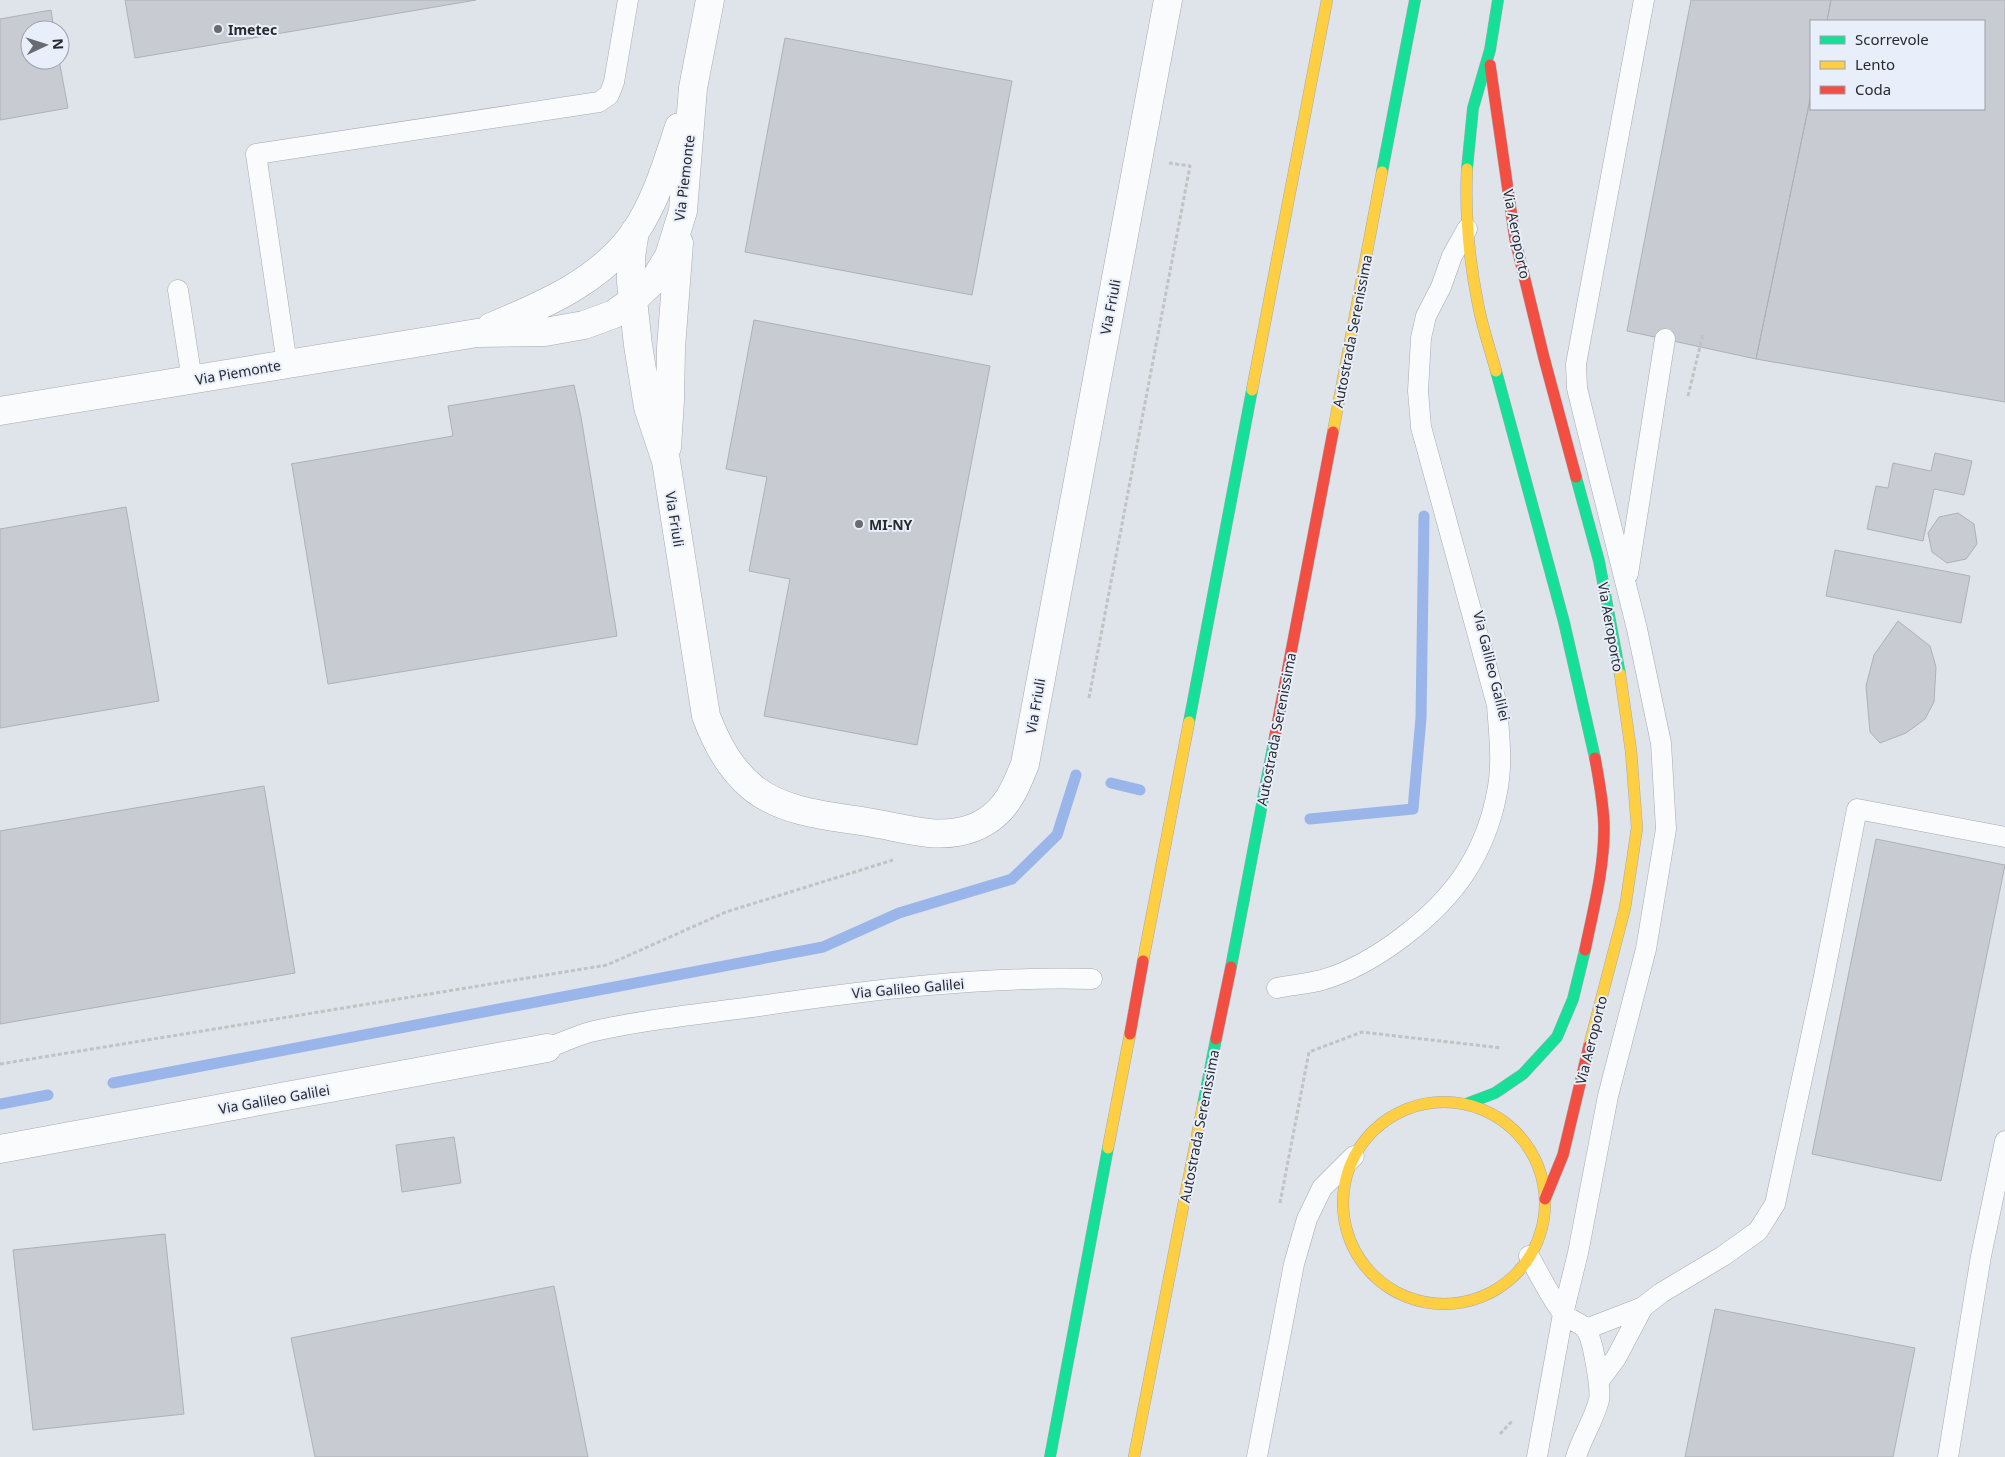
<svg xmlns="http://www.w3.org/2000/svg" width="2005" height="1457" font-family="'Noto Sans',sans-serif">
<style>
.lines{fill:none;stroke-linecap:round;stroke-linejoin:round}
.stream{stroke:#9ab5e9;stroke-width:11}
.building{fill:#c8cbd1;stroke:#aeb1b6}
.lane-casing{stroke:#a7aaaf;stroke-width:21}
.street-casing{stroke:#a7aaaf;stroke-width:29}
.fast-casing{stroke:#a7aaaf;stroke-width:12}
.slow-casing{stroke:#a7aaaf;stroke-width:12}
.jam-casing{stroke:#a7aaaf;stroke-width:12}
.path{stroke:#c1c2c4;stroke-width:3;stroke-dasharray:4 2.5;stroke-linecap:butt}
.lane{stroke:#fafbfc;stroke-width:20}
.street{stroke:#fafbfc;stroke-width:28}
.fast{stroke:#16e098;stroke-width:11}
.slow{stroke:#ffcf43;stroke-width:11}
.jam{stroke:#f24e42;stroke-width:11}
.jam-bridge-casing{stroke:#a7aaaf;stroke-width:12;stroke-linecap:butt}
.jam-bridge{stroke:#f24e42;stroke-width:11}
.poi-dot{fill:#686b70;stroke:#e8effb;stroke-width:2}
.labels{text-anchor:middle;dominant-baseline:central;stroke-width:4;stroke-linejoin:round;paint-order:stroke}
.poi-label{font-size:14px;font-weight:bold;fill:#282a2f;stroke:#e8effb;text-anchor:start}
.street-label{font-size:14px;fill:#282a2f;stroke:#e8effb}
</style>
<rect width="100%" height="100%" fill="#dfe3ea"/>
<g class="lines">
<path class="stream" d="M1111,783L1140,790
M1310,819L1413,809L1421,718L1424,516
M113,1083L823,947L899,913L1012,879L1057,835L1076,775
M0,1104L48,1095"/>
</g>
<path class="building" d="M125,0H476L135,58Z
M1691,0H1831L1827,21H1811V95L1756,359L1627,331Z
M1831,0H2005V402L1756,359L1811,95V109H1984V21H1827Z
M51,10L54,30H30V60H59L68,108L0,120V19Z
M785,38L1012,81L972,295L745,252Z
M754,320L990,366L917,745L764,716L790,579L749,571L767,477L726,469Z
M574,385L581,417L617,636L328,684L292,465L291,464L453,436L448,406Z
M1935,453L1972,461L1964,495L1934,489L1923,541L1867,529L1876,486L1888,488L1893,463L1931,471Z
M126,507L159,701L0,728V529Z
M1958,513L1974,524L1977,544L1966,559L1947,563L1932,552L1928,533L1939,517Z
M1835,550L1970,576L1961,623L1826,596Z
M1898,621L1930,646L1936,667L1934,702L1925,719L1906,733L1880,743L1870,732L1866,686L1874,655Z
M264,786L295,973L0,1024V831Z
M1876,839L2005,865L1941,1181L1812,1154Z
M454,1137L461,1183L402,1192L396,1145Z
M165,1234L184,1414L33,1430L13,1250Z
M554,1286L588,1457H315L291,1338Z
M1715,1309L1915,1348L1893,1457H1685Z"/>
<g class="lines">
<defs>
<path id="lane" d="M178,290L192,380
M287,364L256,154L599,102L609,95L614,82L628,0
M1628,574L1665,339
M1277,988C1291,985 1307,984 1322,980C1374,965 1438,916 1467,870C1482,846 1492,820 1497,792C1503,764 1499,734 1497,705L1421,427L1418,391L1421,338L1426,316L1441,287L1452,256L1467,229
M547,1048C561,1043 576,1036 590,1032C645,1019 703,1014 759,1006C869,990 981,976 1092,979
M1529,1256C1538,1272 1552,1300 1563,1313C1569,1320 1579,1322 1585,1328C1593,1337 1601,1388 1599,1400C1594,1420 1582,1437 1576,1457
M1586,1329L1643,1307L1661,1293L1723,1256L1758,1231L1775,1204L1823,981L1857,809L2005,837
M1599,1381L1616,1358L1643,1307
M1257,1457L1294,1264L1307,1219L1322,1188L1354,1156
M1537,1457L1563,1314L1578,1253L1608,1096L1646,949L1666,829L1661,743L1637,629L1585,421L1577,388L1576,364L1644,0
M1948,1457L1981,1256L2005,1141"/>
<path id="street" d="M635,231L631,257V282L638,345L648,407L666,461L706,716C717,744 729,768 753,788C786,814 833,816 873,823C891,826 910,831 929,833C947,835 969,832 985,822C1007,809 1016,787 1025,764L1168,0
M491,327C543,305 601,281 635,232C656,201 667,163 679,127
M0,411L477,333L545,332L584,325L614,314L633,300L655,279L669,256L683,211L693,88L710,0
M667,447L670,400L671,348L679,243
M0,1149L547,1048"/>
<path id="fast" d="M1467,169L1473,108L1490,50L1498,0
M1382,172L1415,0
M1496,371L1564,622L1595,758
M1576,477L1599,561L1620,674
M1189,722L1252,390
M1231,967L1275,736
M1466,1104L1495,1093L1523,1074L1557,1037L1573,999L1585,950
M1203,1105L1216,1039
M1050,1457L1108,1148"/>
<path id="slow" d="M1467,169C1465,214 1469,260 1478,304C1482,326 1490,349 1496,371
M1252,390L1327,0
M1333,432L1382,172
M1143,961L1189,722
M1589,1046L1625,908L1637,828L1631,751L1620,674
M1343 1203a101 101 0 1 1 202 0a101 101 0 1 1-202 0Z
M1108,1148L1130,1034
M1134,1457L1203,1105"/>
<path id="jam" d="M1490,65L1515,239L1544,358L1576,477
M1275,736L1333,432
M1585,950C1593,911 1604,870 1604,829C1604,805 1599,781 1595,758
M1545,1199L1563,1155L1589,1046"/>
</defs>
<use href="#lane" class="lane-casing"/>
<use href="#street" class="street-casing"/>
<use href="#fast" class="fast-casing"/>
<use href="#slow" class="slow-casing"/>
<use href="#jam" class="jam-casing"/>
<path class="path" d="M1688,396L1703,334
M1089,698L1190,166L1169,163
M0,1064L607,965L726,912L893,860
M1280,1203L1309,1052L1362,1032L1501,1048
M1500,1434L1513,1420"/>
<use href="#lane" class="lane"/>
<use href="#street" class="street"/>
<use href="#fast" class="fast"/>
<use href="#slow" class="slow"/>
<use href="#jam" class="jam"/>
<defs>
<path id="jam-bridge" d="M1130,1034L1143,961
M1216,1039L1231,967"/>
</defs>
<use href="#jam-bridge" class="jam-bridge-casing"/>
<use href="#jam-bridge" class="jam-bridge"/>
</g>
<g class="poi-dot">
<circle cx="218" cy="29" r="5"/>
<circle cx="859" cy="524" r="5"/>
</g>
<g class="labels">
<g class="poi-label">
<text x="228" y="29">Imetec</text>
<text x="869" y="524">MI-NY</text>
</g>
<g class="street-label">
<text transform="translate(684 178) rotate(-83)">Via Piemonte</text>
<text transform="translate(1517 234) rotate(79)">Via Aeroporto</text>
<text transform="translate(1110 307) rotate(-79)">Via Friuli</text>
<text transform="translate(1352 331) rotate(-79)">Autostrada Serenissima</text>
<text transform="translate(238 372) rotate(-10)">Via Piemonte</text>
<text transform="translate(675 519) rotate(81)">Via Friuli</text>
<text transform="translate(1611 627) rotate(80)">Via Aeroporto</text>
<text transform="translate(1492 666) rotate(76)">Via Galileo Galilei</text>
<text transform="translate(1035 706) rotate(-80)">Via Friuli</text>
<text transform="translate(1276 729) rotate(-79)">Autostrada Serenissima</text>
<text transform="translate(908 988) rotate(-5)">Via Galileo Galilei</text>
<text transform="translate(1591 1040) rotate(-76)">Via Aeroporto</text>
<text transform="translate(274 1099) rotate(-10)">Via Galileo Galilei</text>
<text transform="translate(1199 1126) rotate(-79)">Autostrada Serenissima</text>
</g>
</g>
<rect x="1810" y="20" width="175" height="90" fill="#e8effb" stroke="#9ba0a9"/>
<rect x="1820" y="36" width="25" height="8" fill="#16e098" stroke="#9ba0a9"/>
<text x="1855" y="45" font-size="15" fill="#282a2f">Scorrevole</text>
<rect x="1820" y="61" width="25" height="8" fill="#ffcf43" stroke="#9ba0a9"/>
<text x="1855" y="70" font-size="15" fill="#282a2f">Lento</text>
<rect x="1820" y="86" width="25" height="8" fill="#f24e42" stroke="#9ba0a9"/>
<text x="1855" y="95" font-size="15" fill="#282a2f">Coda</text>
<g transform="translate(45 45) rotate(86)"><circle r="24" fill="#e8effb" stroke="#9ba0a9"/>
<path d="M0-4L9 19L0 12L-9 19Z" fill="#686b70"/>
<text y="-8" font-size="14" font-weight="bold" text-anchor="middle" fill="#282a2f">N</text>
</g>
</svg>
